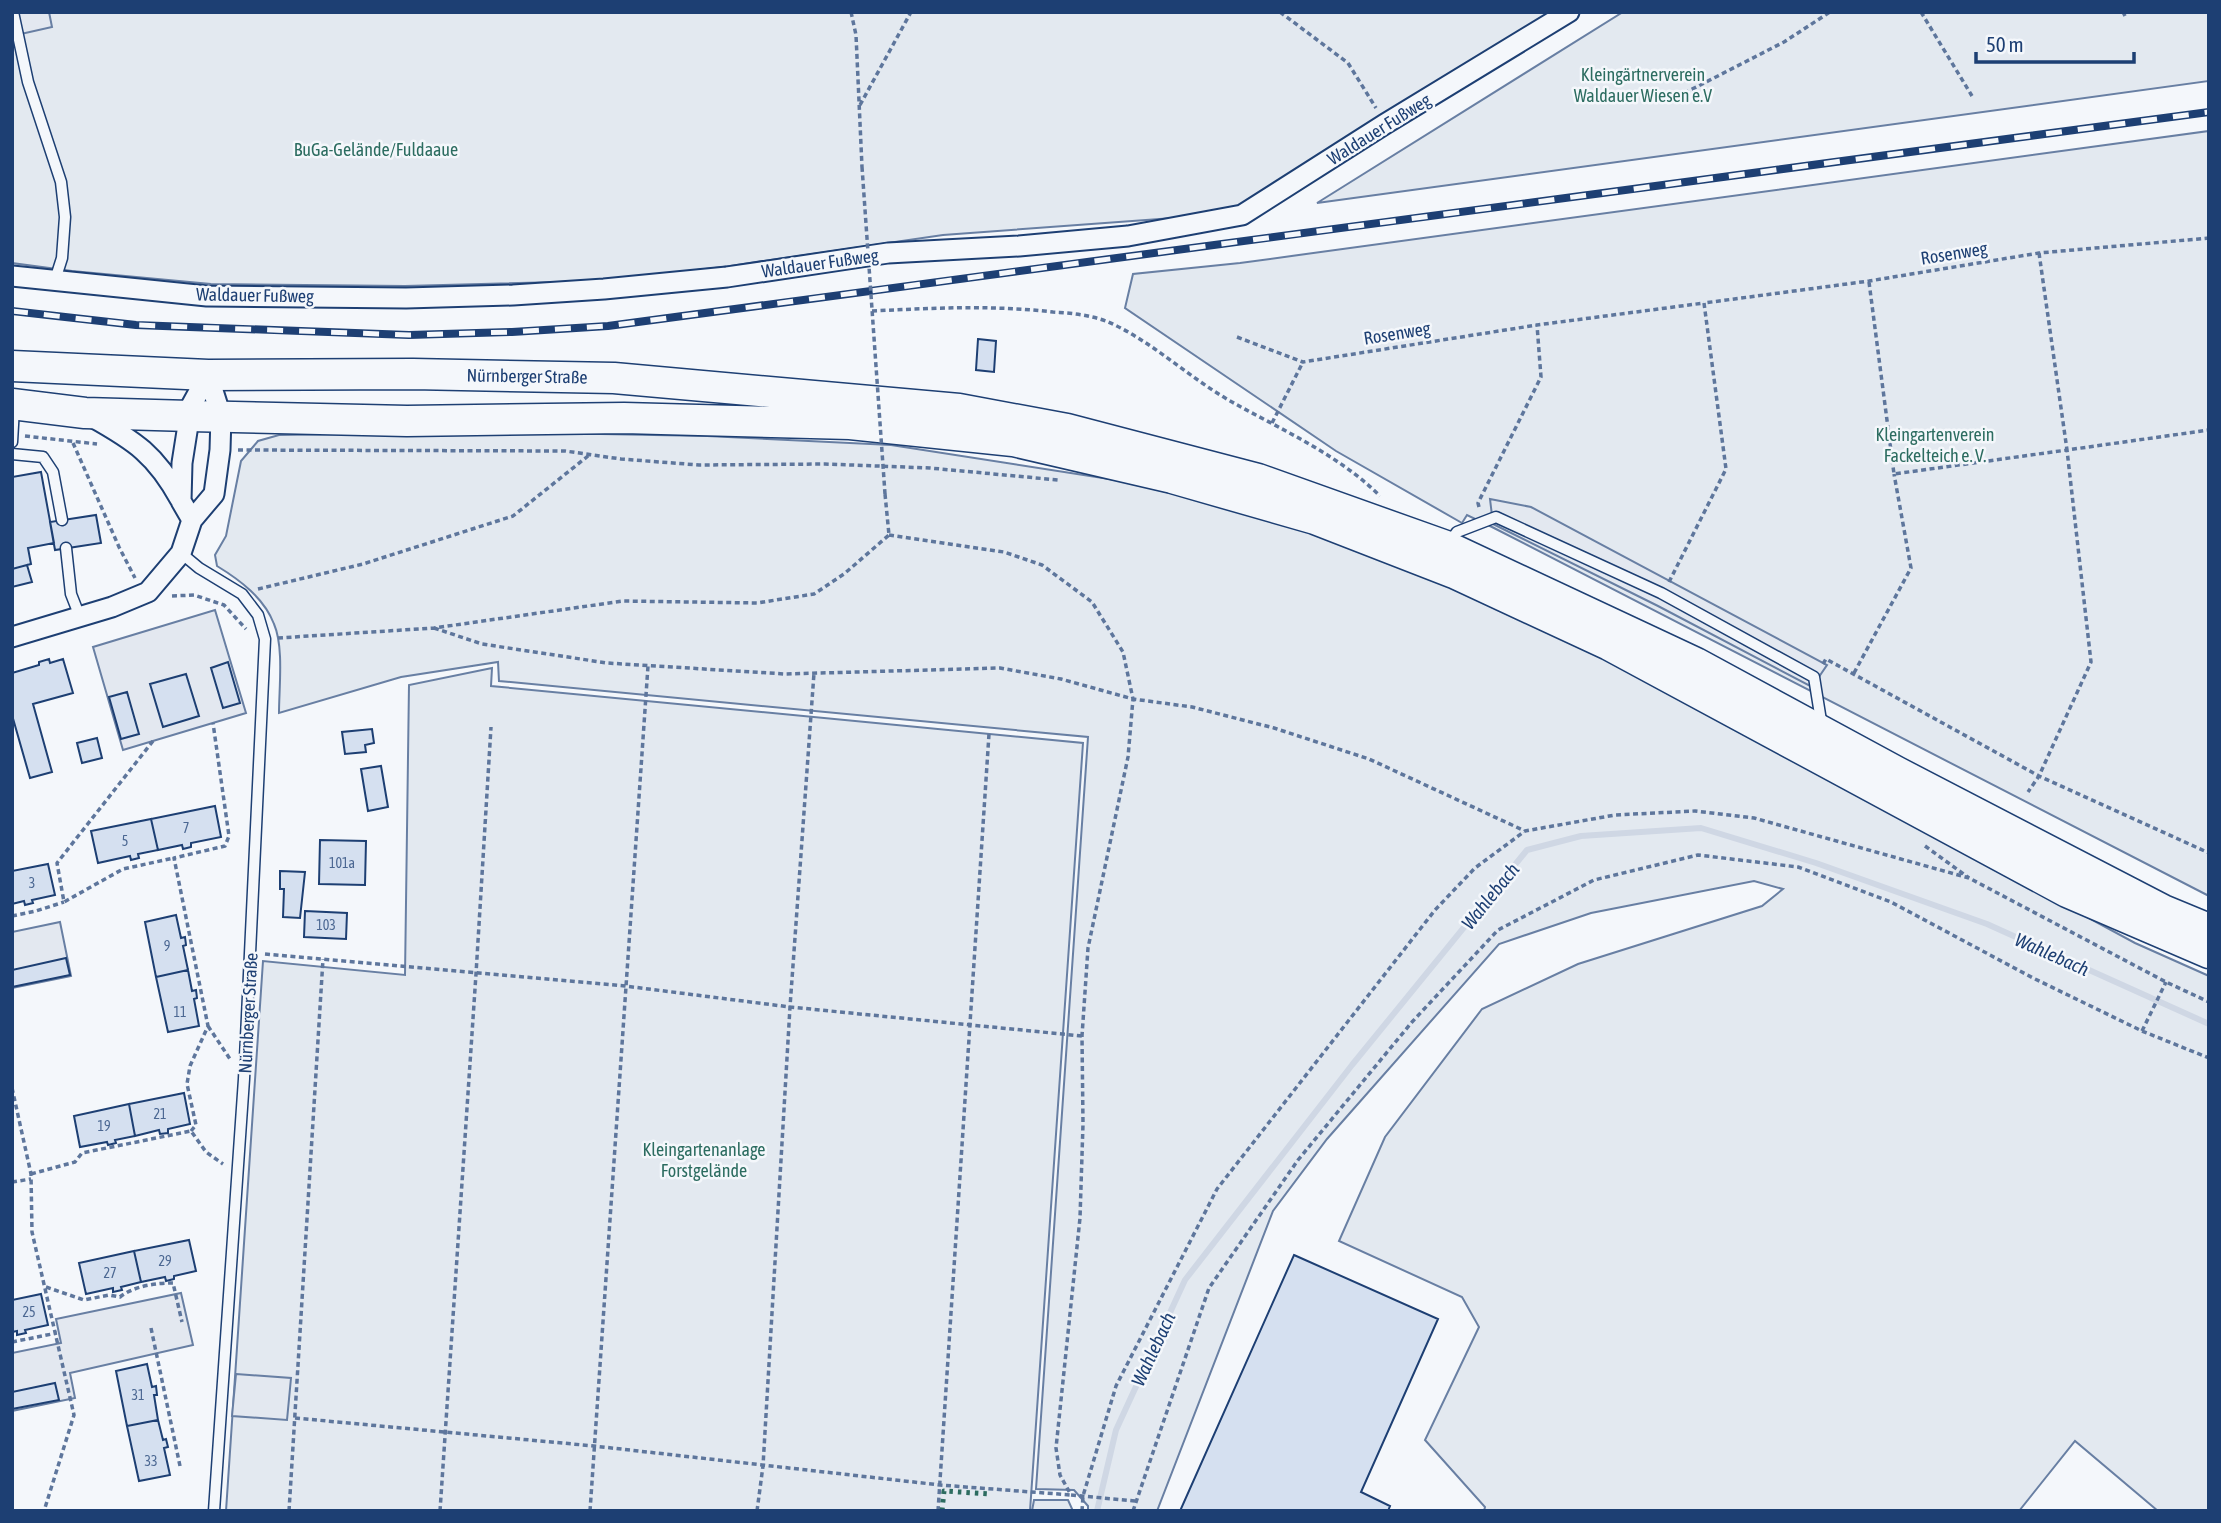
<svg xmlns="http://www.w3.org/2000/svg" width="2221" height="1523" font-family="'Asap Condensed',sans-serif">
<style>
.green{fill:#e3e9f0;stroke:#687fa3;stroke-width:2}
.parking{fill:#e3e8f0;stroke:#687fa3;stroke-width:2}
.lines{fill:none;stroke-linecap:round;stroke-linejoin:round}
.stream{stroke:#cfd7e4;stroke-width:6}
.building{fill:#d5e0f0;stroke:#1d3f73;stroke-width:2}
.lane-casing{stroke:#1d3f73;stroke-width:13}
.street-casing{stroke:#1d3f73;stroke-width:23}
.primary-casing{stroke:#1d3f73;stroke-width:33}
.path{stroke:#5e769c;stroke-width:3.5;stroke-dasharray:5 3.5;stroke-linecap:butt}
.lane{stroke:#f4f7fb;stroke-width:10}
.street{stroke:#f4f7fb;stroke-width:19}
.primary{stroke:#f4f7fb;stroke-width:30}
.rail-casing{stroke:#1d3f73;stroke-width:8}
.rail{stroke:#f4f7fb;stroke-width:5;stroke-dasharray:16;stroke-linecap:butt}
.path-bridge{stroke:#5e769c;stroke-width:3.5;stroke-dasharray:5 3.5;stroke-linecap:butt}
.hedge{stroke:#2c6c60;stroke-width:5;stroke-dasharray:3.5 5;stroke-linecap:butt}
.labels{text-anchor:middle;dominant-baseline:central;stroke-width:5;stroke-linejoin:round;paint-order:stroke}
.number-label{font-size:14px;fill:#4b6792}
.park-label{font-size:18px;fill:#2c6c60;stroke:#f4f7fb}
.street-label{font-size:18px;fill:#1d3f73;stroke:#f4f7fb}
.water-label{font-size:19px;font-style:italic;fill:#1d3f73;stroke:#f4f7fb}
</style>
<rect width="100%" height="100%" fill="#f4f7fb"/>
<path class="green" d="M12,12H1555L1228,214L943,235L723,267L600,281L405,286L211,284L72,271L12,263Z
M1623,12H2209V81L1317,203Z
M2209,131V896L1492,527L1467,515L1462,523L1336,451L1125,308L1133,274L1240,263Z
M489,432L707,436L891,445L1122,481L1279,520L1457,585L1600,654L2135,943L2209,976V1511H2158L2075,1441L2019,1511H1484L1485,1507L1425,1440L1479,1327L1462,1297L1339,1241L1385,1137L1482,1009L1578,964L1762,906L1783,889L1754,881L1591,913L1499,944L1327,1139L1273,1211L1157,1511H1088V1506L1074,1490L1036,1489L1088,737L499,681L498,662L401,677L279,713C279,688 284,647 274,624C264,598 240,580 217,566L215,555L226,536L241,461L258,441L279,435Z
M492,668L491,686L1083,743L1030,1511H226L263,961L405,975L409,685Z
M1034,1500H1068L1073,1511H1032Z"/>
<path class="parking" d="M12,12H49L52,27L12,36Z
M1490,499L1531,507L1827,665L1812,687L1658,606L1493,524Z
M215,610L246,713L123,750L93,647Z
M60,922L71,976L12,988V932Z
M181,1293L193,1345L70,1373L75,1398L12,1411V1353L61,1343L56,1319Z
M236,1374L291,1378L287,1420L232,1416Z"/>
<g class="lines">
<path class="stream" d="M1097,1511L1116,1430L1185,1280L1352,1065L1527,850L1581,836L1701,828L1816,863L1987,924L2209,1024"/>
</g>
<path class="building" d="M978,339L996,341L994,372L976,370Z
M41,472L54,543L28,548L31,564L12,569V477Z
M96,515L101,543L55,550L50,522Z
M27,565L32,582L12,587V569Z
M49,659L50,663L63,659L73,693L33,704L52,772L30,778L12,715V673L39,665V662Z
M228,662L240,703L223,708L211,668Z
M186,674L199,716L163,727L150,684Z
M127,692L139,734L121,739L109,697Z
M372,729L374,743L365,745L366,752L345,754L342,732Z
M97,738L102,758L82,763L77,743Z
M381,766L388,807L368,811L361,769Z
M215,806L221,837L191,843V847L183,849L182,845L158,850L151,819Z
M151,819L158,850L138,854L139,858L131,860L130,856L98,863L91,831Z
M320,840L366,841L365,885L319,884Z
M48,864L55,895L32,900L33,903L25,905L24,901L12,904V871Z
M280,871L305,872L300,918L283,917L284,889H280Z
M305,911L347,913L346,939L304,937Z
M176,915L181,938L185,937L186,945L183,946L188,970L156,977L145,922Z
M66,958L70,975L12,987V970Z
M188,970L192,991L196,990L197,998L194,999L199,1026L168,1032L156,977Z
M184,1093L190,1124L168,1129V1133L160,1134L159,1130L135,1136L129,1104Z
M129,1104L135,1136L115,1140L116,1143L108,1145L107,1142L80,1147L74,1116Z
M189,1240L196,1271L174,1276V1279L166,1281L165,1277L141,1282L134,1251Z
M134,1251L141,1282L121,1287L122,1290L113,1292V1288L86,1294L79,1263Z
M1294,1255L1438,1319L1361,1492L1390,1506L1388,1511H1180Z
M41,1294L48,1325L25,1330L26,1333L17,1335V1331L12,1332V1300Z
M147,1364L152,1387L156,1386L157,1395H154L158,1420L127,1426L116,1371Z
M55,1383L59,1400L12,1409V1392Z
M158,1420L163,1440L166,1439L168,1447L164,1448L170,1475L139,1481L127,1426Z"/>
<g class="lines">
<defs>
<path id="lane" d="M13,12L28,82L61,182L65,217L62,258L55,280
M12,442L14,408
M12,454L43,457L53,472L62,520
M1448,544L1457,532L1496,517L1661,593L1814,677L1822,727
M66,548L71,594L80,617
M181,553L199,568L242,594L258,615L265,639L244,1079L214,1511"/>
<path id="street" d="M12,276L207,296L406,298L513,295L604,289L727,277L888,253L1019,246L1128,236L1242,215L1385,124L1569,12
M92,417C135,441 156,455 180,499
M192,520L181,501L182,463L191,406L208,375
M12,637L112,607L148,592L181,553L192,520L214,494L220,450L221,416L208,375"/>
<path id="primary" d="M12,366L208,375L413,374L614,378L959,409L1067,429L1258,479L1446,546L1696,663L1897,772L2163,910L2209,929
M12,404L85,413L190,416L407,421L624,418L850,424L1013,441L1172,478L1315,519L1454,573L1609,645L2067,892L2209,953"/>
</defs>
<use href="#lane" class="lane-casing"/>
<use href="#street" class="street-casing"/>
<use href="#primary" class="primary-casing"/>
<path class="path" d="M851,12L856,35L862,167
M1280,12L1348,63L1376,108
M1921,12L1972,96
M2123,12L2125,16
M1669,101L1784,42L1830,12
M860,105L911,12
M2039,253L2067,450L2209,430
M1869,282L1894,474L2067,450L2091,662L2039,776L2028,792
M872,311C933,308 993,305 1053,312C1071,313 1089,315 1106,321C1151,340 1189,378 1232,402C1282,430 1339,455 1380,496
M1237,337L1303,362L1537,325
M1272,423L1303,362
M25,436L97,444
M73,443L119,547L135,578
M238,450L565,451L621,459L699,465L825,464L930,468L1058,480
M885,494L889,535
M1479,507L1478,503L1541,377L1537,325L1704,303
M889,535L1004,552L1042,565L1092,602L1123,652L1133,699L1128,757L1088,948L1082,1036L1083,1124L1080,1218L1056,1448L1060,1475L1071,1495L1135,1501
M1669,582L1726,469L1704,303L1869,281L2039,253L2209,238
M258,589L363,564L513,516L588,456
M172,596L194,595L224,605L246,629
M434,628L482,644L607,663L785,674L1000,668L1061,679L1133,699L1192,707L1274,728L1369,759L1525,831
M278,638L434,628L623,601L757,603L814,594L844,574L889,535
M1823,664L1826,659L2039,776L2209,853
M1854,673L1911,568L1894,474
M153,741L57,863L64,902L123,869L174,858
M1925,846L1969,878
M12,916L36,911L64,902
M265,954L625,986L790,1007L1082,1036
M208,1026L230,1059
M2142,1031L2166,982
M12,1088L31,1174L32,1232L74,1415L44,1511
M191,1131L196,1125L187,1084L190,1066L208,1026L174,858L225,846L229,836L213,723
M31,1174L75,1162L82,1153L191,1131L206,1152L223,1164
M12,1182L31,1179
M46,1287L84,1300L109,1295L120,1297C134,1286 155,1283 173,1283L182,1322
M151,1328L180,1466
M12,1342L57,1333
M295,1418L594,1446L940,1485L1071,1495
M289,1511L323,959
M440,1511L476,974L491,727
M590,1511L648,666
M757,1511L763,1466L790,1007L814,673
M938,1511L989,734
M1082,1511L1083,1496L1116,1386L1217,1189L1435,910L1475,868L1525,831L1615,815L1695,811L1754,818L1969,878L2166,982L2209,1002
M1133,1511L1209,1288L1298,1160L1412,1022L1498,930L1594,880L1698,855L1798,867L1891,902L2033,978L2142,1031L2209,1058"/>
<use href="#lane" class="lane"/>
<use href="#street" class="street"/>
<use href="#primary" class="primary"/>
<defs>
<path id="rail" d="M12,311L136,325L409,335L512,332L608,326L2209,112"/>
</defs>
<use href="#rail" class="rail-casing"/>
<use href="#rail" class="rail"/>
<path class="path-bridge" d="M862,167L885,494"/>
<path class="hedge" d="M942,1511L944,1491L991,1494"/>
</g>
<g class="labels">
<g class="number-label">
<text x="186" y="828">7</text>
<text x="125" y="841">5</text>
<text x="342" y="863">101a</text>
<text x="32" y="883">3</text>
<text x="326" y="925">103</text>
<text x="167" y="946">9</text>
<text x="180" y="1012">11</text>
<text x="160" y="1114">21</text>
<text x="104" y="1126">19</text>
<text x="165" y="1261">29</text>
<text x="110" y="1273">27</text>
<text x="29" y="1312">25</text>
<text x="138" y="1395">31</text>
<text x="151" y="1461">33</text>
</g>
<g class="park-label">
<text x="1643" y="74">Kleingärtnerverein<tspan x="1643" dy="21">Waldauer Wiesen e.V</tspan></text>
<text x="376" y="149">BuGa-Gelände/Fuldaaue</text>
<text x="1935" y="434">Kleingartenverein<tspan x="1935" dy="21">Fackelteich e. V.</tspan></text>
<text x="704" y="1149">Kleingartenanlage<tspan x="704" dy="21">Forstgelände</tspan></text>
</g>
<g class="street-label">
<text transform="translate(1379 129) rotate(-32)">Waldauer Fußweg</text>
<text transform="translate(1954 253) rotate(-9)">Rosenweg</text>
<text transform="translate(820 263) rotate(-8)">Waldauer Fußweg</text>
<text transform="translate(255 295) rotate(1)">Waldauer Fußweg</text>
<text transform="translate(1397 333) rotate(-9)">Rosenweg</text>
<text transform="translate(527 376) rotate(1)">Nürnberger Straße</text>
<text transform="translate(248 1013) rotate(-87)">Nürnberger Straße</text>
</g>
<g class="water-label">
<text transform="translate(1490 896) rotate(-51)">Wahlebach</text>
<text transform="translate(2052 954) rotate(24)">Wahlebach</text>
<text transform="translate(1153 1349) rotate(-65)">Wahlebach</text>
</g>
</g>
<rect width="2221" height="1523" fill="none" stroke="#1d3f73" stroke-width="28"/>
<path d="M1976 52v10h158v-10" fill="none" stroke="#1d3f73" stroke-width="3.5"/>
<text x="1986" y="52" font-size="21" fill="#1d3f73" stroke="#f4f7fb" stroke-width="5" paint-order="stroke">50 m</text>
</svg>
